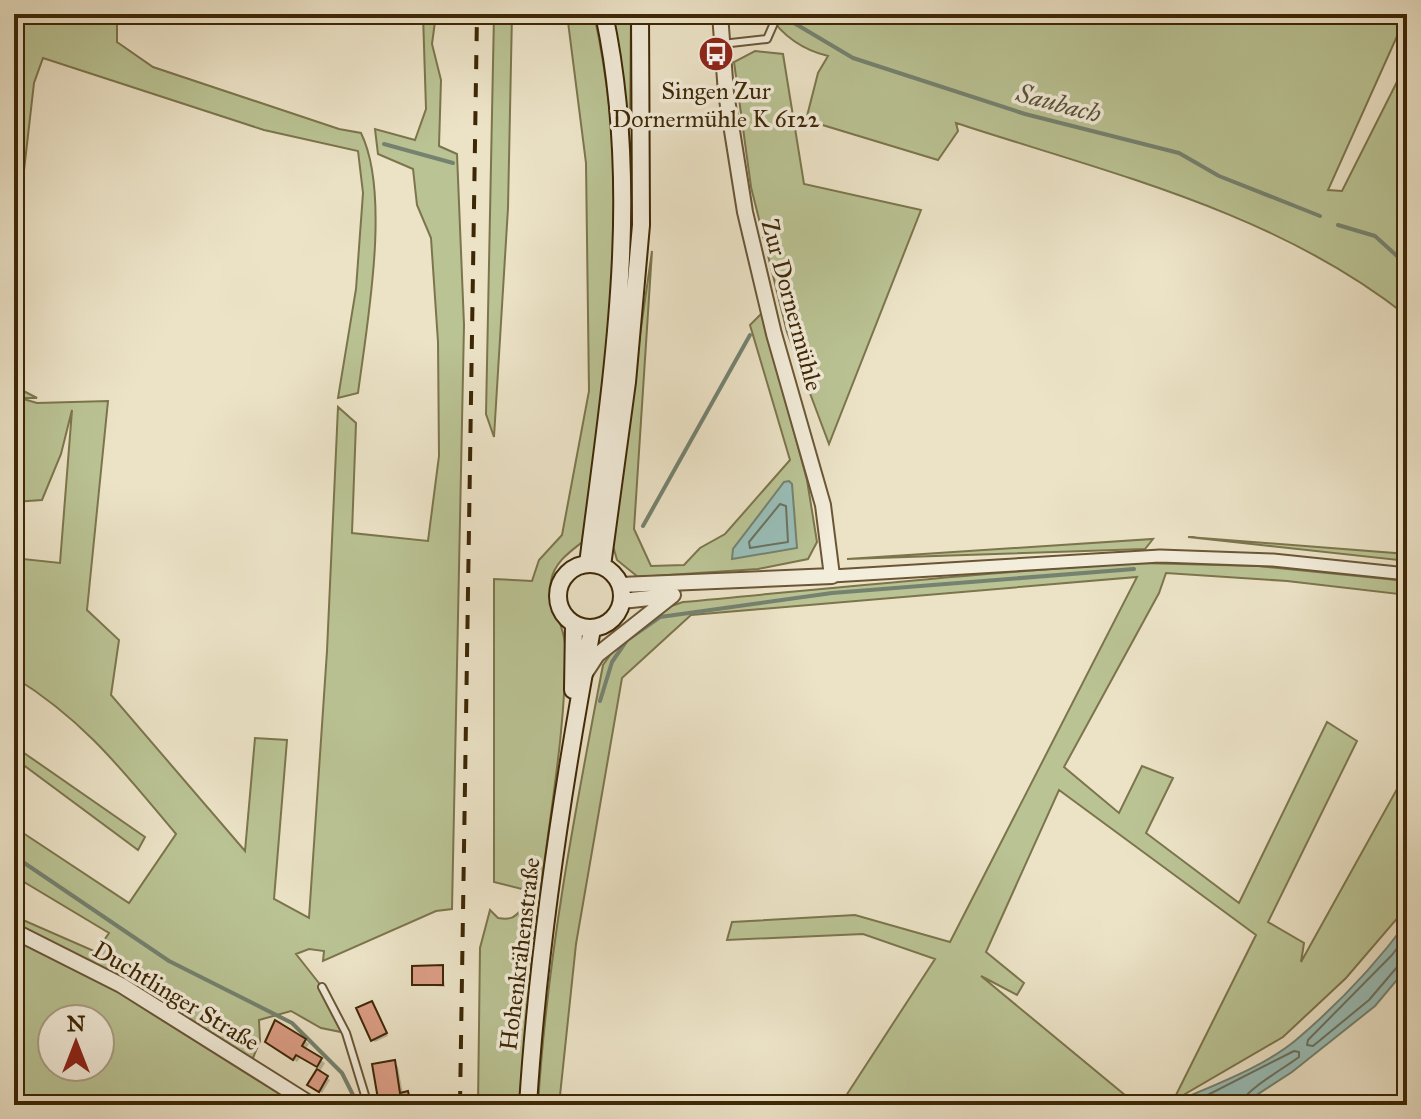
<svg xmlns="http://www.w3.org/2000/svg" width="1421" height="1119" font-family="'IM FELL Great Primer',serif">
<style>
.green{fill:#bac394;stroke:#7c754c;stroke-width:2;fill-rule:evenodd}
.water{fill:#99beb8;stroke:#758270;stroke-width:2}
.shadow{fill:#0003}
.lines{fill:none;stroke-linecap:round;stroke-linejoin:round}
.shore{stroke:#6c725e;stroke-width:2}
.stream{stroke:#758270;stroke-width:4}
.building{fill:#dc9e86;stroke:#3e2705;stroke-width:2}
.service-casing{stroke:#6a5636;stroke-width:10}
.minor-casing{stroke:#6a5636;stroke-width:15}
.tertiary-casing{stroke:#6a5636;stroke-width:18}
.secondary-casing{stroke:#3e2705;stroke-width:20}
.service{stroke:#f3eddb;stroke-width:6}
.minor{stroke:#f3eddb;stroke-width:11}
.tertiary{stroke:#f3eddb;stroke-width:14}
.secondary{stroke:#f3eddb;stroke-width:16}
.rail{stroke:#3e2705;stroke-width:4;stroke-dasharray:14 14;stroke-linecap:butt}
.labels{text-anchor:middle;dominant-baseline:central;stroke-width:7;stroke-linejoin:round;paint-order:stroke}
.poi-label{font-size:24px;fill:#3e2705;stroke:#f3eddb}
.street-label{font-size:24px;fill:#3e2705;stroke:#f3eddb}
.water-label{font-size:26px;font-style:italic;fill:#59543b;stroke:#f3eddb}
</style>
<rect width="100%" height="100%" fill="#ece3c7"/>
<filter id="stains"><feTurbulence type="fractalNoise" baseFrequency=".0025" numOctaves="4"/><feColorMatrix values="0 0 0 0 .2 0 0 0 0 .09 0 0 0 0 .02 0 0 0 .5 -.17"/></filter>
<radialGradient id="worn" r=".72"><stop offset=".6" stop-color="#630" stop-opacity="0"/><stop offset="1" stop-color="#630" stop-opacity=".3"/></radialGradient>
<path class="green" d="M14,14H57L76,19L77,14H117V42L153,67L339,129L361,133C391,194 367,324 358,393L338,398L356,289L363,193L358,151L264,130L43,58L34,83L14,258Z
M423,14H436L432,44L441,80L439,146L457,154L464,325L452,909L436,911L323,961L324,951L309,949L296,954L322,987L346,1033L321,1028L291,1011L259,1020L260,1041L250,1065L301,1098L291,1105H14V916L96,952L109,933L14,876V827L129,903L176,834C122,770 86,722 14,677V558L60,563L72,410L61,454L42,500L14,502V386L37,398H20L37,403L108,401L87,610L119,640L111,695L245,851L255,738L287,740L274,899L309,918L327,651L338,407L356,423L352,533L428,541L439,456L438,342L431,238L417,205L413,169L378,154L375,129L415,140L426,109ZM52,1019H100V1067H52Z
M494,14H512L508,208L494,437L486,414Z
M567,14H594C611,93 618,175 615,256C611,350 595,446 585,540C571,551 554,562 551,581C546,605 564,620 565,645C567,721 550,813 541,889L530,891L494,882V579L532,581L539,560L562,535L589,391L586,163Z
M611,14H631L630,129Z
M768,14H1407L1328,190L1342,191L1407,62V316C1276,212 1112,174 956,123L958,131L938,160L806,120L818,73L828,56C803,50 782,35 768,14Z
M755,51L783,54L804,184L921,210L829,444L787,332L751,187L734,62Z
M652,251L634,529L651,566L684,565L700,548L725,534L790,460L750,325L762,313L807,480L817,542L808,559L758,569L638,577L617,560L611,539Z
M1188,537L1407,554V561Z
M1153,539L1145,549L847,559Z
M1140,563L1258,566L1407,581V595L1287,581L1166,573L1159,593L1064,767L1119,813L1142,766L1173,778L1146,833L1239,903L1327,722L1357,741L1268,922L1304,943L1301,962L1407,771V907L1346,978L1283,1037L1173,1101L1256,935L1059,790L986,952L1024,983L1017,995L981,976L1137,1105H840L935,959L863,934L727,940L732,922L855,915L950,942L1137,577L691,615L622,678L576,944L559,1105H538C547,957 575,811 603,665C622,636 649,612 683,602C835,588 987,572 1140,563Z
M14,746L145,837L138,850L14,758Z
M522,909L536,916L519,1105H478L480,948L490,910L498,918C511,920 514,918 522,909Z"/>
<path class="water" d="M789,481L792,484L797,548L732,559L733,549L784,482Z
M1407,922V968L1375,1006L1292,1072L1241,1105H1169C1210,1086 1261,1069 1296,1040C1336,1006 1376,964 1407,922Z"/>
<path class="shadow" d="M442,967L445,987L414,984Z
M374,1005L388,1036L375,1042L373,1040Z
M305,1041L309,1044L305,1050L325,1063L319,1073L330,1080L322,1093L309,1085L319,1068L300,1058L297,1062L267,1042Z
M394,1062L398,1067L403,1094L412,1098L413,1105H381Z"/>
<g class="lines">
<path class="shore" d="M780,504L786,506L788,542L750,548L749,542Z
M1407,935L1392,955L1308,1040L1307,1045L1313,1046L1369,1000L1398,966L1407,963
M1188,1105L1294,1051L1299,1052V1057C1286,1067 1242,1092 1240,1105"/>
<path class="stream" d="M789,20L853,58L1025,114L1179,153L1219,176L1320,216
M384,144L453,163
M1338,225L1375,236L1407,265
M643,526L750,335
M600,701L612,662L627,640L660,617L832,593L1134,569
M14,856L169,961L292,1023L342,1073L353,1095"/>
</g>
<path class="building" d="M443,965V985H412V966Z
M372,1001L387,1033L371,1041L356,1008Z
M275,1020L306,1039L302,1046L322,1058L317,1067L296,1055L293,1060L265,1042Z
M395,1060L400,1093L408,1091L411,1105H379L372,1064Z
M317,1069L328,1076L319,1092L307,1085Z"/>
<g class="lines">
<defs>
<path id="service" d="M722,44L767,39L778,14
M322,987L346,1033L368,1105"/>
<path id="minor" d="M832,576L1160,556L1273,560L1407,574"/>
<path id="tertiary" d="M620,585L832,576L823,505L774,334L745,212L726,93L720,14
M622,601L668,596
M584,675L597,655L673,595
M14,931L121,985L312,1105"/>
<path id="secondary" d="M558 596a32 32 0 1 1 64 0a32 32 0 1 1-64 0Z
M588,564C611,382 643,196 604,14
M602,566L627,382L641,225L640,14
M573,690L574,625
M528,1105C538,946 563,785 592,629"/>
</defs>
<use href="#service" class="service-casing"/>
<use href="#minor" class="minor-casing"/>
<use href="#tertiary" class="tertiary-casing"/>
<use href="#secondary" class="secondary-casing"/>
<use href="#service" class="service"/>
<use href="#minor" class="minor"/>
<use href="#tertiary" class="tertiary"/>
<use href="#secondary" class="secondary"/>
<path class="rail" d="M460,1105L477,14"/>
</g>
<defs>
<symbol id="bus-disc" viewBox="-11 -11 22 22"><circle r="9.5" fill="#8f2418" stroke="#f3eddb"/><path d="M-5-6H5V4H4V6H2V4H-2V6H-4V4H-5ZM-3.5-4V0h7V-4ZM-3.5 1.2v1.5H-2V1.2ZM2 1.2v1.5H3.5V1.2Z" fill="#fff"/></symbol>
</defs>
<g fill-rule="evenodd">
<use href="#bus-disc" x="696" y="34" width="40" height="40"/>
</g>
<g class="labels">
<g class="poi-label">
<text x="716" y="91">Singen Zur<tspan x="716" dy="28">Dornermühle K 6122</tspan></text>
</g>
<g class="street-label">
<text transform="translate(792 305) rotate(75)">Zur Dornermühle</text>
<text transform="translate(520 954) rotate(-83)">Hohenkrähenstraße</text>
<text transform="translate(176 996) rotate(31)">Duchtlinger Straße</text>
</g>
<g class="water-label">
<text transform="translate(1059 103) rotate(15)">Saubach</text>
</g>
</g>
<rect width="1421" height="1119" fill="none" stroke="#ece3c7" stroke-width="48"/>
<rect x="16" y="16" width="1389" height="1087" fill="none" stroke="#3e2705" stroke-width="4"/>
<rect x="24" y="24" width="1373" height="1071" fill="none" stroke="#3e2705" stroke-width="2"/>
<g transform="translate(76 1043)"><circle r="38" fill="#f3eddb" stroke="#ab9e85" stroke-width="2"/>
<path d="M0-6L14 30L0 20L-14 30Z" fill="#8f2418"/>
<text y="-12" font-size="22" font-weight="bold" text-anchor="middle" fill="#3e2705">N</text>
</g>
<rect width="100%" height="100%" filter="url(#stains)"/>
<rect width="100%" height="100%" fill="url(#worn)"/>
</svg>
